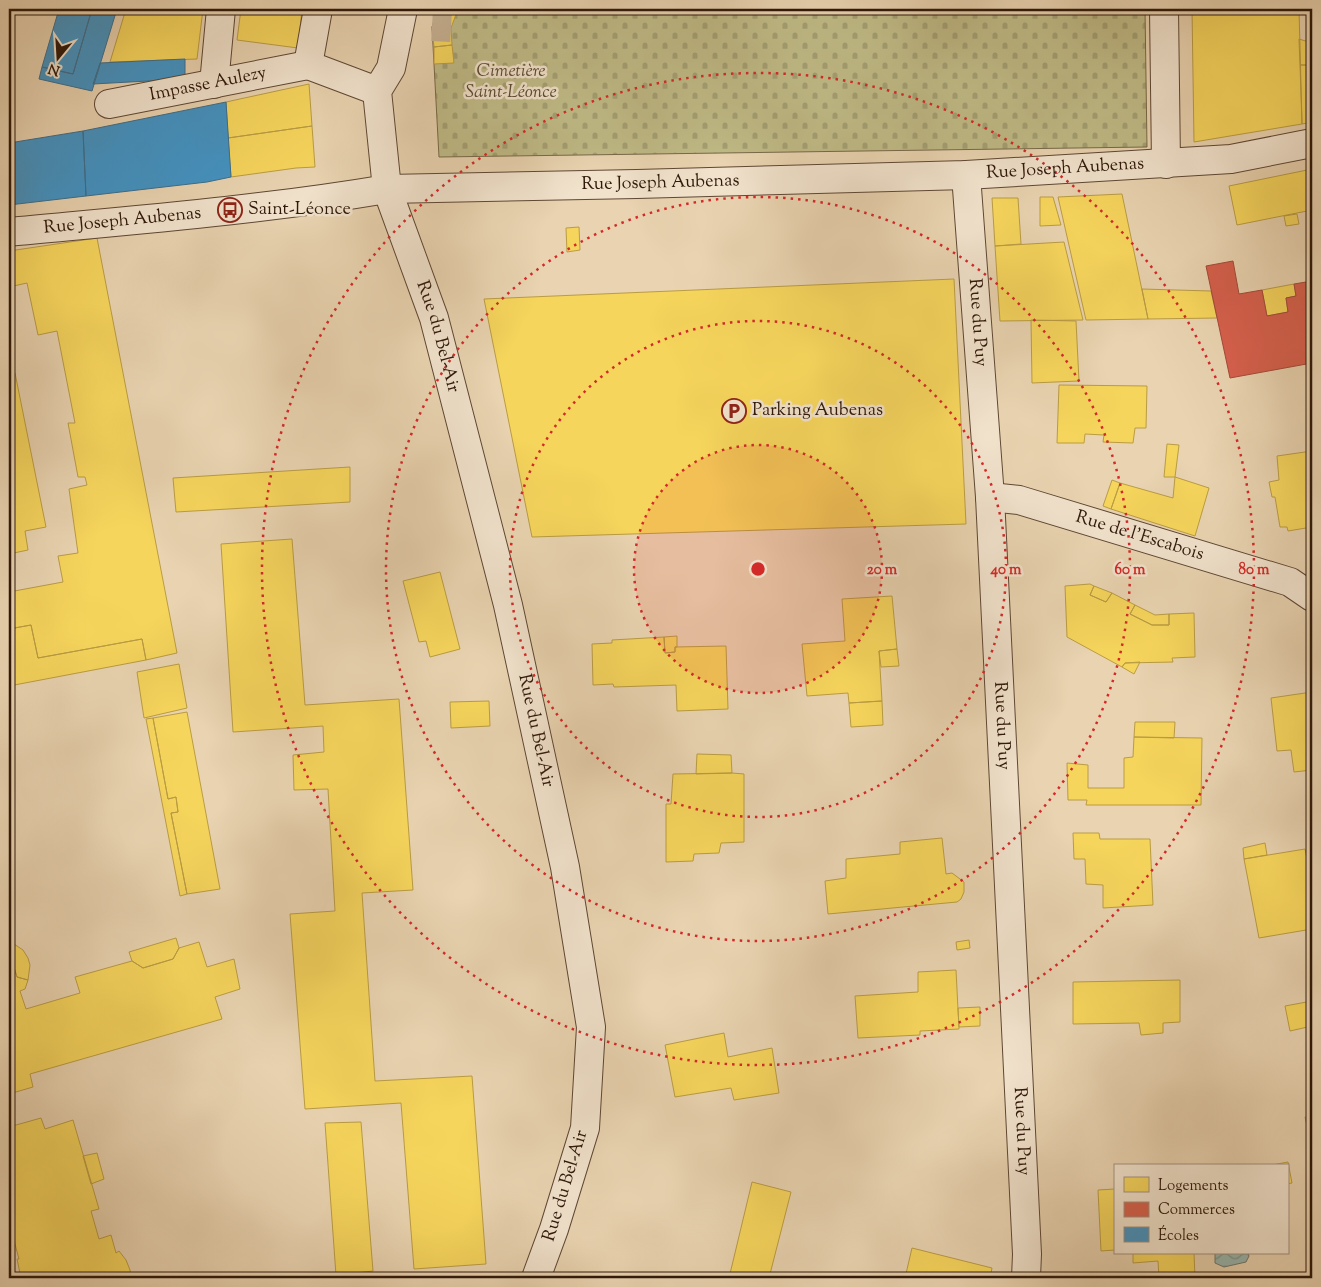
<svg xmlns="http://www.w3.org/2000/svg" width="1321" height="1287" font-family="'Sorts Mill Goudy',serif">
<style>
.cemetery{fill:url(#cemetery-stones);stroke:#776948}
.water{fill:url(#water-waves);stroke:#6e776e}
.homes{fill:#f6d55c;stroke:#ba9c43}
.shops{fill:#d6604d;stroke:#a44a39}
.schools{fill:#4393c3;stroke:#3d6e8c}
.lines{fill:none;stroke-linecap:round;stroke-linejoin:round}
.minor-tunnel{stroke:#c4ae8f;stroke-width:28;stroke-dasharray:28 14;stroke-linecap:butt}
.minor-casing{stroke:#5e4734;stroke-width:30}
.minor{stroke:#f1e2cc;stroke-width:28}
.ring{fill:none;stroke:#d62828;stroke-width:2.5;stroke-dasharray:2.5 5}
.labels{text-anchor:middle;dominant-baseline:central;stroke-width:5;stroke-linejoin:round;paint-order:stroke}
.park-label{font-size:18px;font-style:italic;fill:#5a492f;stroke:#f1e2cc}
.street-label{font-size:18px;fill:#2f180a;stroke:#f1e2cc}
.poi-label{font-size:18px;fill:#2f180a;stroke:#f1e2cc;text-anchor:start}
.centre{fill:#d62828;stroke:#f1e2cc;stroke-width:2.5}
.ring-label{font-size:15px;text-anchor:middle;font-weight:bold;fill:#d62828;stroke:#f1e2cc;stroke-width:5;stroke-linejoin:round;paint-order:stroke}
</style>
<defs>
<pattern id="cemetery-stones" width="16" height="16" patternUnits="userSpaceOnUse" patternTransform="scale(1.25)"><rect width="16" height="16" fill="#bfba86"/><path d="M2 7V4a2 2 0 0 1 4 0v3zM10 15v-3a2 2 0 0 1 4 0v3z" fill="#a49f72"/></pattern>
<pattern id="water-waves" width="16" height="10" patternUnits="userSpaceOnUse" patternTransform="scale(1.25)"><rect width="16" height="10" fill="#98b7b0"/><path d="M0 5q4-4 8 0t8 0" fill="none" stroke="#7c948d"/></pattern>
</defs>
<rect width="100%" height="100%" fill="#e9d3b0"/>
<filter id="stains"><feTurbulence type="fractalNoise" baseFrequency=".004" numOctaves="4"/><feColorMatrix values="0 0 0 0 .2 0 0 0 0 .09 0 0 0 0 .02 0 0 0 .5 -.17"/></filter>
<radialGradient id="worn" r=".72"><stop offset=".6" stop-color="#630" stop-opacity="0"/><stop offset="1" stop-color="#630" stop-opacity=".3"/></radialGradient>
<path class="cemetery" d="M438,9H1145L1147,147L439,157L432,27Z"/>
<path class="water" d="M1215,1253H1248L1249,1256L1246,1262L1224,1267L1215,1263Z"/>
<path class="homes" d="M126,9H203L197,59L110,62Z
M241,9H302L298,48L237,40Z
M439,9H458L451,28L432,27Z
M1192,9H1299L1302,124L1194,142Z
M432,27L451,28L452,45L434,47Z
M1299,39L1312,43V65H1300Z
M452,45L454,63L434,64V47Z
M1300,65H1312V122L1302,124Z
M309,84L312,126L228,138L226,102Z
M312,126L315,167L296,168L231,177L228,138Z
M1312,169V210L1237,225L1229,186Z
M1122,194L1148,319L1086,320L1058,197Z
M1040,197H1053L1061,225L1040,226Z
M992,198H1018L1021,244L995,246Z
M1297,214L1299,224L1286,226L1284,216Z
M579,227L580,250L567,252L566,228Z
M97,238L177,653L146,660L142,639L38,658L31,625L9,629V592L63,582L58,556L78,553L69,489L87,485L85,477H78L68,423H75L57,331L38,335L27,283L9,287V251Z
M1064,242L1083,320L1000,321L995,246Z
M954,279L966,524L532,537L484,299Z
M1294,284L1296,296L1286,298L1288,312L1267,316L1262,290Z
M1142,289L1211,291L1217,318L1148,319Z
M1031,320L1076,321L1079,381L1032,383Z
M15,373L46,527L25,531L28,550L9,554V374Z
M1059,385L1147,386L1146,428H1135L1133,443L1103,442L1104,435L1085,434L1084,443H1057Z
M1167,444L1179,445L1175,477H1164Z
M1312,451V527L1288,531L1287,527H1280L1275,497H1272L1269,482L1279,480L1277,456Z
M350,467V502L176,512L173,478Z
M1175,477L1209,488L1195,536L1111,509L1120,483L1173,498Z
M1112,480L1120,483L1111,509L1103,506Z
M292,539L305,705L399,699L413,890L362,893L375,1081L472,1076L486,1264L414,1269L401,1103L305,1109L290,914L335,911L328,789L294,790L293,755L324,752L323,726L233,732L221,544Z
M440,572L460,649L430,657L426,641L419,642L403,581Z
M1090,584L1094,586L1090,595L1106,602L1112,593L1135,605L1130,614L1152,625H1169V614L1194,613L1195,657L1172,658L1173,662L1125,663L1122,667L1067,637L1065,586Z
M1094,586L1112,593L1106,602L1090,595Z
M892,596L897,649L879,651L882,701L849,703L848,693L807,696L802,644L845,641L842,599Z
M1135,605L1155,615L1169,614V625H1152L1130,614Z
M31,625L38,658L142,639L146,660L9,686V629Z
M677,636V647H675V652L665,653L664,637Z
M664,637L665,653L675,652V647L726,646L728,709L677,711L676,685L614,687L613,684L593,685L592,644L612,643V640Z
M897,649L899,666L881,667L879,651Z
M1140,662L1134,674L1122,667L1125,663Z
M179,664L187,708L144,718L137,672Z
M1312,692V770L1294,772L1291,750L1277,751L1271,698Z
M489,701L490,726L451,728L450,702Z
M882,701L883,725L851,727L849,703Z
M187,712L220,889L187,894L171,813L178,812L176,797L168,799L153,718Z
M153,718L168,799L176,797L178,812L171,813L187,894L180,896L146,719Z
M1135,722H1175L1174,738L1134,737Z
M1134,737L1202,738L1201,805H1086L1087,800H1068L1067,763L1088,765V788H1124V758L1133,757Z
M697,754L731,755L732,773L696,774Z
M732,773L744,774V842L721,843L719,853L694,854L693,861L666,862V804H671L673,774Z
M1073,833H1099L1100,839H1150L1153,905L1103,908V885L1086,884L1085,859H1074Z
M942,838L946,874L952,873L964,882V892L961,899L957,902L828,914L825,881L846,878V859L900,854V842Z
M1265,843L1267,855L1244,859L1243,848Z
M1305,849L1312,883V894L1309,896L1312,916V929L1259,938L1244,859Z
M176,938L179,948L173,959L143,968L132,961L129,952Z
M969,940L970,948L957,950L956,942Z
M11,942L23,950L28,958L30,965L28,980L17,977L9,952V943Z
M199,942L207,967L234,959L240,989L215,997L222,1019L30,1074L33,1087L9,1094V952L17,977L28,980L25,989L20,991L26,1009L80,993L75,977L132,961L143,968L173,959L179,948Z
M956,970L959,1029L920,1031V1035L858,1038L855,996L918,992V972Z
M1180,980V1022L1163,1023V1033L1141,1035L1139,1023L1073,1024V982Z
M1312,1001V1026L1290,1031L1285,1006Z
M980,1007V1026L959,1027L958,1008Z
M724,1033L728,1057L772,1048L779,1093L734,1100L731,1088L675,1097L665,1045Z
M1312,1115V1144H1311L1305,1117Z
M41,1118L45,1129L73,1120L99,1209L91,1211L99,1239L111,1235L116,1253L119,1251L126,1260L130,1270L131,1278H21L17,1259H19L9,1222V1140L12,1139L9,1127Z
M361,1122L373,1271L336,1275L325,1123Z
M97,1153L104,1179L91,1184L83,1156Z
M1288,1162L1292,1183L1287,1184V1166L1272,1165Z
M752,1182L791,1192L769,1278H729Z
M1115,1189V1250L1101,1251L1098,1190Z
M912,1248L992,1268L990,1278H905Z
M1133,1253H1194L1195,1278H1159L1158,1261L1133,1263Z"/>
<path class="shops" d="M1233,261L1239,294L1262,290L1267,316L1288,312L1286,298L1296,296L1294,284L1312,281V363L1230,378L1206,266Z"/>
<path class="schools" d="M59,9H92L73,74L42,67Z
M92,9H117L92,91L39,79L42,67L73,74Z
M185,59V79L93,84L100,63Z
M226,102L231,177L207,182L86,196L83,131Z
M83,131L86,196L9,205V143Z"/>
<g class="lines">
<path class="minor-tunnel" d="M432,27L451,28"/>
<defs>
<g id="minor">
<path d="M318,9L308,65L377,91"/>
<path id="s1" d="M403,9L391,68L377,91L387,189L434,318L508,605L565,867L591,1027L585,1128L554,1229L536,1278"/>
<path d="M1164,9L1166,164"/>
<path d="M214,84L221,9"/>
<path id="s2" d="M109,104L308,65"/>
<path id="s3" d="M966,175L990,497L1027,1254L1026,1278"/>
<path id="s4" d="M9,232C135,220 262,210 387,189L637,184L966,175L1231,159L1312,143"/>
<path id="s5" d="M990,497L1019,500L1290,582L1312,597"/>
</g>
</defs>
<use href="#minor" class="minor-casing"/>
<use href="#minor" class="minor"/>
</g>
<circle cx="758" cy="569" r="124" fill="#d62828" fill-opacity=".12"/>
<g class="ring">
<circle cx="758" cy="569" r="124"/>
<circle cx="758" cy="569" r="248"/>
<circle cx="758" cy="569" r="372"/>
<circle cx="758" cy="569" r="496"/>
</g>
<defs>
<symbol id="bus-ring" viewBox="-11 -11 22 22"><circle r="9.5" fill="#f1e2cc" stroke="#8f2418" stroke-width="1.5"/><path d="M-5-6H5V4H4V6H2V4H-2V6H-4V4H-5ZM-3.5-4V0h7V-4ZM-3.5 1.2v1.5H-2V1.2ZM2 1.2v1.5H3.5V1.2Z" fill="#8f2418"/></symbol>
<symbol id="parking-ring" viewBox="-11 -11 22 22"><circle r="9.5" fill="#f1e2cc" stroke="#8f2418" stroke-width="1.5"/><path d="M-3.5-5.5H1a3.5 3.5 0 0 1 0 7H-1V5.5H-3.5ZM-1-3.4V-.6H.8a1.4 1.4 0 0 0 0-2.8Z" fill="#8f2418"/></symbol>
</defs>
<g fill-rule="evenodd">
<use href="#bus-ring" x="216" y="196" width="28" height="28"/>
<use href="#parking-ring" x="720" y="397" width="28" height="28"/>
</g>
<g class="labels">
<g class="park-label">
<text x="511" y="72">Cimetière<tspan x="511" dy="21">Saint-Léonce</tspan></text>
</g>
<g class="street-label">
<text stroke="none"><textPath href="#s2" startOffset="101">Impasse Aulezy</textPath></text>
<text stroke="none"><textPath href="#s4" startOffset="1059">Rue Joseph Aubenas</textPath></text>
<text stroke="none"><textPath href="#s4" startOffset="654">Rue Joseph Aubenas</textPath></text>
<text stroke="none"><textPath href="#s4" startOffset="114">Rue Joseph Aubenas</textPath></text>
<text stroke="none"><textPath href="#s3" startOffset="148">Rue du Puy</textPath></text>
<text stroke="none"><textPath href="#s1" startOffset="342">Rue du Bel-Air</textPath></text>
<text stroke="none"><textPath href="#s5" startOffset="155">Rue de l'Escabois</textPath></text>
<text stroke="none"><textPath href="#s3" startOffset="552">Rue du Puy</textPath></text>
<text stroke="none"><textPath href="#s1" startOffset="748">Rue du Bel-Air</textPath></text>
<text stroke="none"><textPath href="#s3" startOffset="958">Rue du Puy</textPath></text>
<text transform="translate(566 1186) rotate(-73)">Rue du Bel-Air</text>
</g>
<g class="poi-label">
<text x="248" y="210">Saint-Léonce</text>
<text x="752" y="411">Parking Aubenas</text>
</g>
</g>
<circle cx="758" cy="569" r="8" class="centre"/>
<g class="ring-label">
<text x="882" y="574">20 m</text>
<text x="1006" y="574">40 m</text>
<text x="1130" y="574">60 m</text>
<text x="1254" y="574">80 m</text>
</g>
<rect width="1321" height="1287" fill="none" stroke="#e9d3b0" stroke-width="30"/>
<rect x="10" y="10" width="1301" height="1267" fill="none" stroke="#2f180a" stroke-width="2.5"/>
<rect x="15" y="15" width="1291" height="1257" fill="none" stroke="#2f180a"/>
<rect x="1114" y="1164" width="175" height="90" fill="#f1e2cc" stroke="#a3917e"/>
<rect x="1124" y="1177" width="25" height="15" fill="#f6d55c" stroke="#a3917e"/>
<text x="1158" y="1190" font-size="15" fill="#2f180a">Logements</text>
<rect x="1124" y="1202" width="25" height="15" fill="#d6604d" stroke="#a3917e"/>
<text x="1158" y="1214" font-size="15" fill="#2f180a">Commerces</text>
<rect x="1124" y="1227" width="25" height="15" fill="#4393c3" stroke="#a3917e"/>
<text x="1158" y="1240" font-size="15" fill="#2f180a">Écoles</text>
<g transform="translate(58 58) rotate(198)" stroke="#f1e2cc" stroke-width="4" paint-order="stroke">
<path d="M0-4L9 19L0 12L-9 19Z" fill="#2f180a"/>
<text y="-8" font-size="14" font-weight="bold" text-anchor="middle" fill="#2f180a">N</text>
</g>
<rect width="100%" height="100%" filter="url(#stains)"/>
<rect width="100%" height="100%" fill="url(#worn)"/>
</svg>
